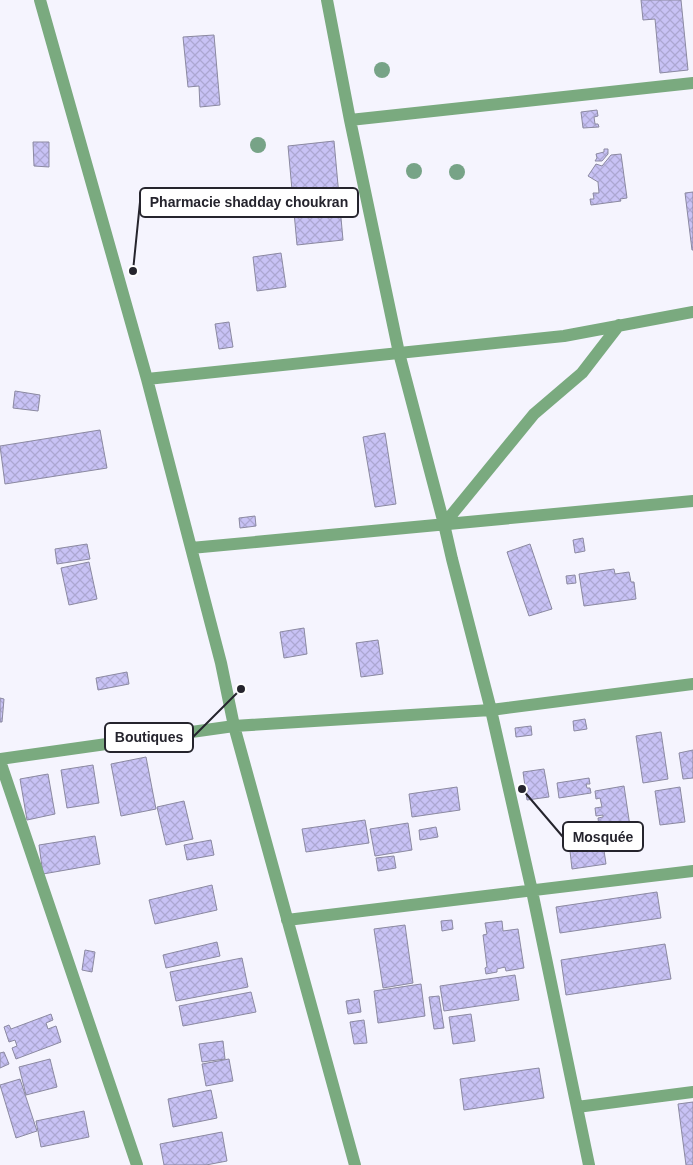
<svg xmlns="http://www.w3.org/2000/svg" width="693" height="1165" font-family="Helvetica,sans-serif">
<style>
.building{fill:url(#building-cross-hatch);stroke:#8b89a1}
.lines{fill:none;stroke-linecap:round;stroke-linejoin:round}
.minor{stroke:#7aaa7f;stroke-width:12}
.tree{fill:#77a387}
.leader{fill:none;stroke:#25242d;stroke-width:2}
.callout-dot{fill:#25242d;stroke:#fff;stroke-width:2}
.callout{fill:#fff;stroke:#25242d;stroke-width:2}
.callout-label{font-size:14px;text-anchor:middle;font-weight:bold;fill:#25242d}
</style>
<defs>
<pattern id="building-cross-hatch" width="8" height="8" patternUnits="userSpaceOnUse" patternTransform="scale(1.25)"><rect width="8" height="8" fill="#c8c2f5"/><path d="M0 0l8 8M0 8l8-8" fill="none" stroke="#aca7d2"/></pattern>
</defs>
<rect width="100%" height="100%" fill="#f5f4fe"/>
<path class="building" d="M641,0H681L688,70L660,73L655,19L643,20Z
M214,35L220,105L200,107L199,86L188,87L183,37Z
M597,110L598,116L594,117L595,124H598L599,127L583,128L581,112Z
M334,141L343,240L297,245L288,146Z
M33,142H49V167L34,166Z
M604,149H608V154L602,161H595L597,158L596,154L604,152Z
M621,154L627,198L620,199L621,201L591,205L590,199H594L593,193H599L598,182L588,176L596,164L602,166L611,155Z
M693,192V250H692L685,193Z
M281,253L286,287L257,291L253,257Z
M229,322L233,347L219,349L215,324Z
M15,391L40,395L38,411L13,408Z
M100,430L107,468L5,484L0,446Z
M385,433L396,504L375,507L363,437Z
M255,516L256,526L240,528L239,518Z
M583,538L585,551L575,553L573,540Z
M87,544L90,559L57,564L55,549Z
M530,544L552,609L529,616L507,552Z
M89,562L97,599L69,605L61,568Z
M614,569L615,574L629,572L631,582H634L636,599L584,606L579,574Z
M575,575L576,583L567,584L566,576Z
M304,628L307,654L284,658L280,632Z
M378,640L383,674L361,677L356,643Z
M127,672L129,684L98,690L96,678Z
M0,698L4,699L2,722H0Z
M585,719L587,729L574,731L573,721Z
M531,726L532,735L516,737L515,728Z
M661,732L668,779L643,783L636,736Z
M693,750V778L683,779L679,753Z
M146,757L156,809L121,816L111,764Z
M93,765L99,803L67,808L61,770Z
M544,769L549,797L527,800L523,772Z
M48,774L55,814L27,820L20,779Z
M589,778L590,784H586L587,788H590L591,793L559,798L557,783Z
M624,786L631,833L604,837V826L599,827L598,818L603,817V815L596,816L595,808L602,807L600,798L596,799L595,791Z
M457,787L460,810L412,817L409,794Z
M680,787L685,822L660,825L655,791Z
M184,801L193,839L166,845L157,807Z
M365,820L369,843L306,852L302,829Z
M408,823L412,850L375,856L370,829Z
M436,827L438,837L420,840L419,830Z
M95,836L100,864L43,874L39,845Z
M602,837L606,864L572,869L569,842Z
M211,840L214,855L187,860L184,845Z
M394,856L396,868L378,871L376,858Z
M212,885L217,910L155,924L149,900Z
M657,892L661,918L560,933L556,907Z
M452,920L453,929L442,931L441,921Z
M502,921L503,931L518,929L524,968L506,971L505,967L497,969V972L486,974L485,968L487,967L483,935L487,934L485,923Z
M405,925L413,983L383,988L374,929Z
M217,942L220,956L166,968L163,955Z
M665,944L671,979L566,995L561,960Z
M85,950L95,952L92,972L82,970Z
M242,958L248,987L176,1001L170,972Z
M515,975L519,1000L444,1011L440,986Z
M421,984L425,1016L378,1023L374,991Z
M251,992L256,1012L183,1026L179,1006Z
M439,996L444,1028L434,1029L429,997Z
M359,999L361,1012L348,1014L346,1001Z
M51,1014L53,1020L46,1023L48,1029L56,1026L61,1042L16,1059L12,1048L17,1046L15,1040L9,1042L4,1027L9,1025L11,1029Z
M471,1014L475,1041L453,1044L449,1017Z
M364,1020L367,1043L354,1044L350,1022Z
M223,1041L225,1059L202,1062L199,1044Z
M4,1052L9,1064L0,1068V1053Z
M50,1059L57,1087L26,1095L19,1067Z
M229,1059L233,1081L206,1086L202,1064Z
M539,1068L544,1098L464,1110L460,1079Z
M20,1079L37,1131L16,1138L0,1085Z
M211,1090L217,1118L173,1127L168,1099Z
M693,1102V1165H686L678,1104Z
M84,1111L89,1137L41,1147L36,1121Z
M222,1132L227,1161L206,1165H164L160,1144Z"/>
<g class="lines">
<path class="minor" d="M40,0L147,379L221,663L234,726L355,1165
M327,0L350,120L399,353L444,524L452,559L491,710L532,891L589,1165
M350,120L693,83
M147,379L564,336L693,312
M444,524L534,414L582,373L619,325
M191,548L693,501
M0,759L234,726L491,710L693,684
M0,761L137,1165
M287,920L693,871
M577,1107L693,1092"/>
</g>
<g class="tree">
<circle cx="382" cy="70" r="8"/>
<circle cx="258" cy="145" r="8"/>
<circle cx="414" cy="171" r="8"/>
<circle cx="457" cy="172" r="8"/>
</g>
<path class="leader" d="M133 271L140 202M241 689L193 737M522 789L563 837"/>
<g class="callout-dot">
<circle cx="133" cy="271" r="5"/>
<circle cx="241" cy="689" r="5"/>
<circle cx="522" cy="789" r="5"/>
</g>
<g class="callout">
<rect x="140" y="188" width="218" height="29" rx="5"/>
<rect x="105" y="723" width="88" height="29" rx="5"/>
<rect x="563" y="822" width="80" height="29" rx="5"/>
</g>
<g class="callout-label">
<text x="249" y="207">Pharmacie shadday choukran</text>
<text x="149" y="742">Boutiques</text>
<text x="603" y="842">Mosquée</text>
</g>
</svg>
